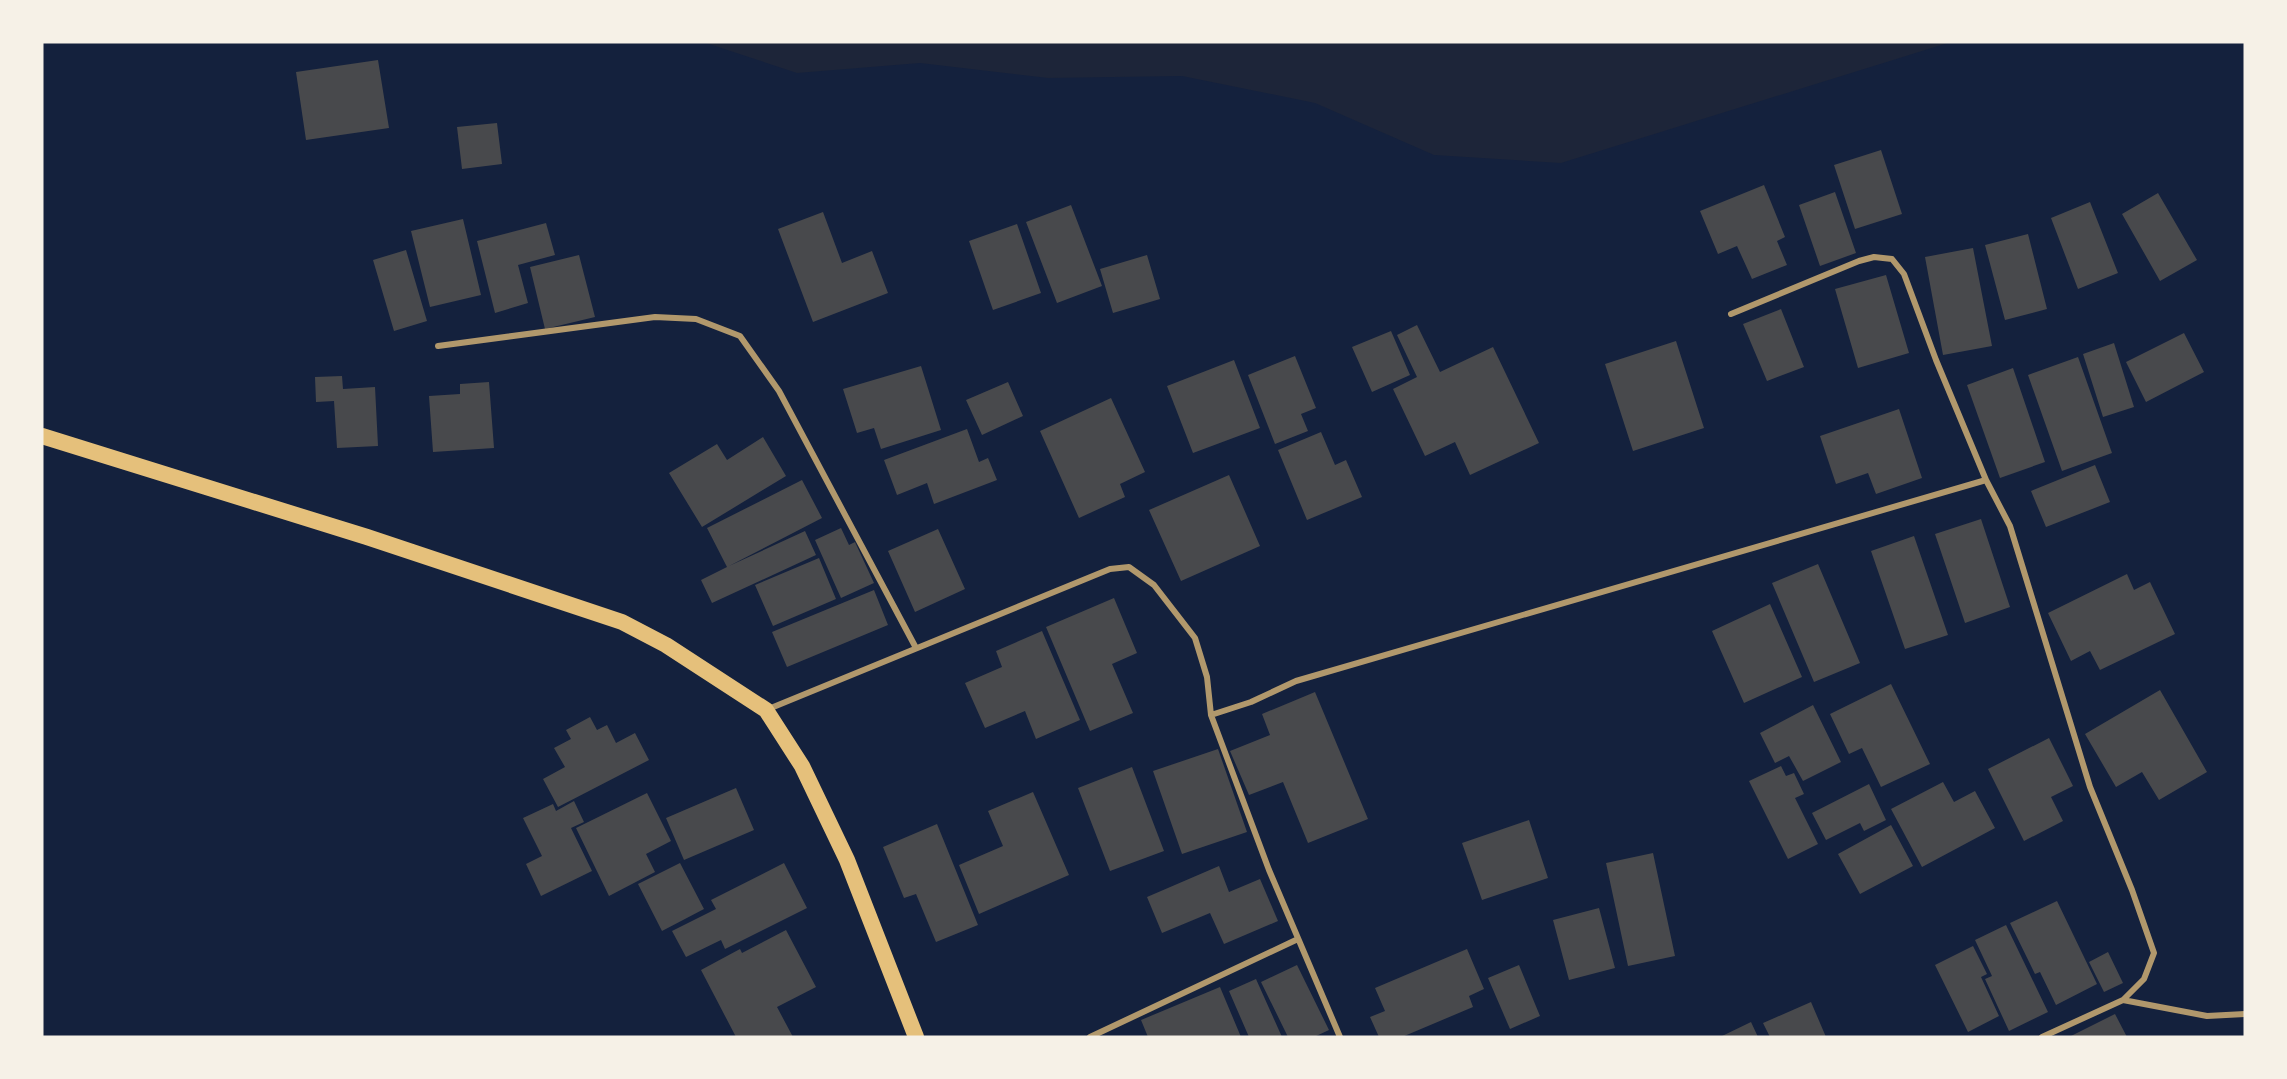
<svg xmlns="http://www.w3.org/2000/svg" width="2287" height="1079" font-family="'PT Sans',sans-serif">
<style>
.green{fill:#1d2539}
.building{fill:#48494c}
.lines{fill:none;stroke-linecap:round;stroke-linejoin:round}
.minor{stroke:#b1986c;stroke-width:6}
.trunk{stroke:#e5c07b;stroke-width:16}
</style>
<rect width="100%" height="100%" fill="#14213d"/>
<path class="green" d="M703,42H1951L1561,163L1434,155L1315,103L1182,76L1048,78L920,63L797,73Z"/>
<path class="building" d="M378,60L389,128L306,140L296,72Z
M497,123L502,164L462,169L457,127Z
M1881,150L1902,214L1855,229L1834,165Z
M1764,185L1785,237L1777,241L1787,265L1752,279L1737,246L1718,254L1700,211Z
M1835,192L1856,253L1820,266L1799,205Z
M2158,193L2197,260L2160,281L2122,214Z
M2090,202L2118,273L2078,289L2051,218Z
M1071,205L1102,286L1057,303L1026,222Z
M823,212L842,263L872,251L888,293L813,322L778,229Z
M463,219L481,295L430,307L411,231Z
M546,223L555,255L518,265L528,303L495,313L477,241Z
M1017,224L1041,293L993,310L969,241Z
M2028,234L2047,309L2005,320L1985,245Z
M1973,248L1992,346L1943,355L1925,257Z
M406,250L427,321L394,331L373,260Z
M579,255L595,317L545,329L530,267Z
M1147,255L1160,299L1113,313L1100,269Z
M1886,275L1909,353L1858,368L1835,289Z
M1781,309L1804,367L1767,381L1743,324Z
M1417,325L1440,372L1493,347L1539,443L1470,475L1455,442L1425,456L1393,389L1417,377L1397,335Z
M1391,331L1410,375L1372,392L1352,347Z
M2184,333L2204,372L2146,402L2126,362Z
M1676,341L1704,428L1633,451L1605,364Z
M2114,343L2134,407L2103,417L2083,354Z
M1295,356L1316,408L1301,414L1308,431L1275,444L1248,375Z
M2078,357L2112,453L2062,471L2028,375Z
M1234,360L1260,428L1193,453L1167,386Z
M921,366L941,430L881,449L874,428L857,433L843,389Z
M2013,368L2045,462L2000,478L1967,385Z
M342,376L343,389L375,387L378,446L337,448L334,401L316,402L315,377Z
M489,382L494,448L433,452L429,396L460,394V384Z
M1008,382L1023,416L982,435L966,400Z
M1111,398L1145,472L1120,484L1125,497L1079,518L1040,431Z
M1899,409L1922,478L1876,494L1868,473L1836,484L1820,436Z
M967,429L979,462L988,458L997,480L934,504L927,483L897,495L884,460Z
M1321,432L1335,465L1346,460L1362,497L1307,520L1278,450Z
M763,437L786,476L702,527L669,473L717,444L727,460Z
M2095,465L2110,502L2046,527L2031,491Z
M1229,475L1260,546L1181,581L1149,510Z
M802,480L822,518L729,566L805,531L816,555L712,603L701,580L727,567L707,528Z
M1981,519L2010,607L1965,623L1935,534Z
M841,528L849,545L855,542L874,583L841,598L815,540Z
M938,529L965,589L915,612L888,551Z
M1914,536L1948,635L1905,649L1871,551Z
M819,558L836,599L773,626L755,585Z
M1818,564L1860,663L1814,682L1772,583Z
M2127,574L2134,590L2150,582L2175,634L2100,670L2090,651L2071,661L2048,613Z
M874,590L888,625L787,667L772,632Z
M1114,598L1137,653L1112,664L1133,713L1090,731L1046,627Z
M1770,604L1802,677L1744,703L1712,631Z
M1042,631L1080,720L1036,739L1025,711L985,728L965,683L1002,667L996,651Z
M1891,684L1930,764L1881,787L1862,748L1849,754L1830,714Z
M2160,690L2207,772L2159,800L2142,772L2116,787L2085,734Z
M1315,692L1368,819L1308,843L1283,782L1249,795L1230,751L1270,735L1262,714Z
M1813,705L1841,762L1803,781L1789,756L1775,763L1760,733Z
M590,717L597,730L607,725L616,743L635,733L649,760L558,807L543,779L565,767L554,748L571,739L566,730Z
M2049,738L2073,786L2051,797L2063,821L2024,841L1988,769Z
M1218,749L1247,832L1182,854L1153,771Z
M1781,766L1786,776L1794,773L1804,794L1795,798L1818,844L1788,859L1749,781Z
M1132,767L1164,851L1110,871L1078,788Z
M1943,782L1954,802L1975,791L1995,828L1922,867L1891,809Z
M1869,784L1886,820L1864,831L1860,823L1826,840L1812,813Z
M736,788L754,830L684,860L666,818Z
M1033,792L1069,875L979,914L959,865L1003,846L988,811Z
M647,793L671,841L646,854L655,872L609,896L576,828Z
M574,801L584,822L571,828L592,871L541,896L526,864L542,856L523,818L553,804L556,811Z
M1529,820L1548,878L1482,900L1462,843Z
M937,824L978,925L936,942L916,894L904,898L883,847Z
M1891,825L1913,866L1860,894L1838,854Z
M1653,853L1675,956L1628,966L1606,863Z
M680,863L704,909L662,931L638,884Z
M784,863L807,908L725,949L721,940L686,957L672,931L716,909L711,900Z
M1219,866L1229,892L1260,879L1278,921L1224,944L1210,913L1162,933L1147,897Z
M2057,901L2097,984L2056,1005L2040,972L2035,974L2010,923Z
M1599,908L1615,968L1569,980L1553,920Z
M2006,925L2048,1012L2009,1031L1985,979L1992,976L1975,940Z
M786,930L816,987L777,1007L793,1037H736L701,970L740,949L742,953Z
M1973,946L1987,974L1981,977L1999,1016L1968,1032L1935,965Z
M1467,949L1484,989L1469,996L1473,1007L1402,1037H1379L1370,1017L1385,1011L1375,988Z
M2108,952L2123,983L2104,992L2089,962Z
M1297,965L1329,1030L1314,1037H1288L1261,982Z
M1519,965L1540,1016L1510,1029L1488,978Z
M1256,979L1282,1037H1249L1229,991Z
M1220,987L1241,1037H1148L1141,1020Z
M1811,1002L1826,1037H1770L1763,1023Z
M2115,1014L2127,1037H2069Z
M1751,1022L1758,1037H1720Z"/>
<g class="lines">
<path class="minor" d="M1731,314L1859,261L1874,257L1892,259L1904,274L1936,360L1986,480
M438,346L655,317L696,319L740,336L779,391L916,648
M766,710L1110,569L1129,567L1154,585L1195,638L1207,677L1211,715L1251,702L1296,681L1986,480L2010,526L2090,787L2132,890L2154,953L2144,979L2123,1000L2042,1037
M1211,715L1269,870L1340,1037
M2123,1000L2207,1016L2245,1014
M1090,1037L1298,939"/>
<path class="trunk" d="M42,436L367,537L622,622L666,645L766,710L802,766L847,860L916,1037"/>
</g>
<rect width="2287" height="1079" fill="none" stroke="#f6f1e7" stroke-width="87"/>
</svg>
